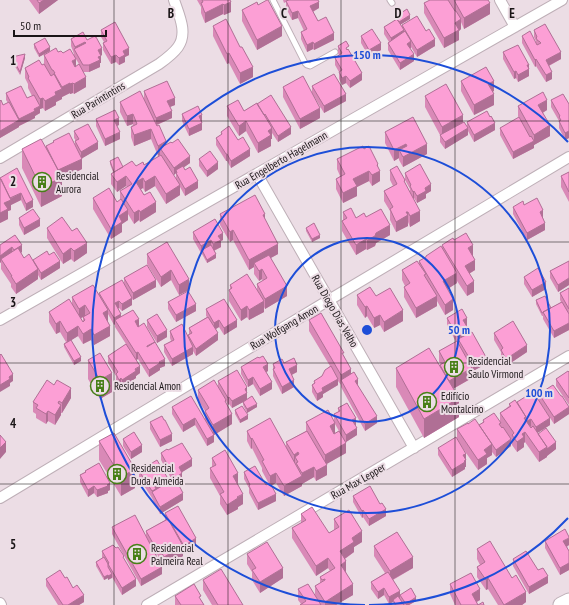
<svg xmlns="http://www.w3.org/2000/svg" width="569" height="605" font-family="'PT Sans Narrow',sans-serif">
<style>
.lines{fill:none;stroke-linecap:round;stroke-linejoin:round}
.lane-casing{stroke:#beafb7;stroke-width:7}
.street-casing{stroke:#beafb7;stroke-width:12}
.secondary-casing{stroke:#beafb7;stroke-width:17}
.lane{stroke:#fff;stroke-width:5}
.street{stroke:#fff;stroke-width:10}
.secondary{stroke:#fff;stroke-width:15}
.wall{fill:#d989b7;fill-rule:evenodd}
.shaded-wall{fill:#b06f95}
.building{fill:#fc9fd5;stroke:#b06f95}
.grid{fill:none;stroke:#1a1517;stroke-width:1;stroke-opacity:0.55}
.ring{fill:none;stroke:#1d4ed8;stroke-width:2}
.labels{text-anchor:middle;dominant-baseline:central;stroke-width:4;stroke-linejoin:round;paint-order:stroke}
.street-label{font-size:11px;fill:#1a1517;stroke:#ecdde5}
.poi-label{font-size:11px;fill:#1a1517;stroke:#ecdde5;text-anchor:start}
.grid-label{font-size:13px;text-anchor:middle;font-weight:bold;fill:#1a1517;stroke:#ecdde5;stroke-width:4;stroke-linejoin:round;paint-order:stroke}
.centre{fill:#1d4ed8;stroke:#ecdde5;stroke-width:2}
.ring-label{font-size:12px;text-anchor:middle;font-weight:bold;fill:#1d4ed8;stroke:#ecdde5;stroke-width:4;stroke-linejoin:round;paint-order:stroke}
</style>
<rect width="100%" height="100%" fill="#ecdde5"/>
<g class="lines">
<defs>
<path id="lane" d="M273,0L305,63L307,65L310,66L335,52
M390,0L392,3"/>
<path id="street" d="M500,0L515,27
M0,158L159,64C166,59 173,54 178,47C188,33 179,15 174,0
M257,174L414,448
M0,320L562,0
M0,498L329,300L569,157
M0,603L1,605
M147,605L569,356"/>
<path id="secondary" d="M561,605L569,601"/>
</defs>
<use href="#lane" class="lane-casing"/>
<use href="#street" class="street-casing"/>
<use href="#secondary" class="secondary-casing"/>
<use href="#lane" class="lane"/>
<use href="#street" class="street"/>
<use href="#secondary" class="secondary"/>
</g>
<path class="wall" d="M29,0H58L39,14Z
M197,0H230L231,12L224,15L223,14L205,23L201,13V7Z
M283,0H318L319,8L313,12L318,21L334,40L314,50L313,49L307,52L301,39V32L304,31L298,18L292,20L286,8V2L284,3Z
M436,0H488L490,14L464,29L461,22V29L459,31V40L444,48L424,13V3Z
M258,5L282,36L257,50L242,21V10Z
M395,17L410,19L400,25L402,28V25L435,46L417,57L411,47L410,49L414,61L400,70L388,50V43L389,42L384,34V27L395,21Z
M213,26L253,77L240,84L229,63L227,64L213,36Z
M101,30L129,55L125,57V62L119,65L116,62L111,64L103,50V43L104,42L101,37Z
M534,30L561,59L549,66L552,79L546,82L536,66L535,67L522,43V36L536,42V41L534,37Z
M361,36L381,50L369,57L361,43Z
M71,39L87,40L102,55H101V63H100V67L89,72H83L86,87L74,94L73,93L70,94V93L62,97V99L56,102V105L45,111L43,108L40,109V113L35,116V118L19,126V127L0,138V101L3,105L8,103L6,100V93L27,98L32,96L28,88V84L25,78V68L42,65L44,64V55L58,52L63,53L76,66L79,64L74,56V54L71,46Z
M34,44L50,51L39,57L34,48Z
M338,46L349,51L362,80L350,88L346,83L342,85L339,79V72L335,65V58L339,55L338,53Z
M503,52L529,68V76L518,82L516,78L514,79L503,59Z
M12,57L25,58L20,75L12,61Z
M461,81L494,91L492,92L494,105L474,115L461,91Z
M312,86L346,101L324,113L312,93Z
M283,87L320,118L300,129L283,97Z
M144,91L175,105L170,107L172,118L157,125L166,144L190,163L183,168L198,188L185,196L180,187V195L166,204L155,186L145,192L143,188L141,189L144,195L156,212L140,222L139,220L134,224L128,214V220L122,224V232L111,239L93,209V198L117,202L120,200V191L127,187L126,186L117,192L111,184V174L113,172L110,164V161L123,167L136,166L144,165L160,155L158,156L151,139L134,146L131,137V127L133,125V124L127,126L120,112V102L144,98ZM168,167L174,175L176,173V179Z
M425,96L463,122L467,127V122L495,130L474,142L468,131V135L445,149L440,142V135L425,107Z
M551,100L569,104V138L565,140L559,128V121L551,107Z
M257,103L291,134L278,142L272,133V139H271V146L258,153L246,131L239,136L227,116V106L244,111Z
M518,106L547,110L543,113L550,136L534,145V148L513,159L500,135V128L519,118L518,116Z
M182,114L202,122V130L189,136L182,121Z
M96,119L119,125L117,126L120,139L105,146L96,126Z
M74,131L98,149L82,158V169L62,179V196L41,207L22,168V149H46V146L53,143V141L75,146V141H76L74,138Z
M221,132L238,140L250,156L231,168L227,161H226L216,145V138L221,135Z
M385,132L427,154L403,167L399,160V158L394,161L385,143Z
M364,149L378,167L380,181L372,186L369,181L357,187V196L343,203L336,189V179L340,176L337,169V159Z
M199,159L218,169L207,177L199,166Z
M17,168L33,207L26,211L21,200L11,205V210L8,211V219L0,223Z
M390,170L405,179V173L431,191L426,194V198L417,203L414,198L413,199L420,221L410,227L408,222V226L396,232L390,220V211L384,201V191L393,186L390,180ZM405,180L410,189V192L405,183Z
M569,172V202L561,187V176Z
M524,205L543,217V218L545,230L527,240L513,214V207Z
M343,212L356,218L366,217L390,235L376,243L375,246L367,250L366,249L356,255L342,231V221L343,220Z
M220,214L265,220L278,254L271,258L287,296L265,309L264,307V312L249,320L247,317L241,321L229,301V290L230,289V285L257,290V284L263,281L262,279L259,281L254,274V267L249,270L233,240L230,242L220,225Z
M19,218L40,226L24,235L19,225Z
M47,228L87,253L74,262L71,259L63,264L47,238Z
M306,228L320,238L312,242L306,231Z
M193,232L223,240L221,241V247L214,251L216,258L207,263L202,254V252L201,253L193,239Z
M15,235L22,252L21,253L24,258L33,261L49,255L60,268L41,280L38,275V279L16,294L11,287V284L1,269V262L0,263V245Z
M454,240L473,256L475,270L469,274L474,292L467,296L457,281V283L447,289L453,310L445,315L437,301V306L416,318L404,297V287L405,286L402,280V270L419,263V261L426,257V256L442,247V245Z
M167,242L189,290L179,295L171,280L161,287L147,264V254Z
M569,261V285L558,292L550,278V271Z
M524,277L546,289L532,297L524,284Z
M124,278L156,287L133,300L132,299V305L122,311L119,308L118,309L121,317L139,326L155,343L165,366L160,368V370L149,377L138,359L136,360L140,373L136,376V378L122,387L121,385L119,387L116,381V376L108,363V356L126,344L115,327V324L114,325L108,314L107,321L110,336L94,345L91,340L83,344L78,336L71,340L81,361L74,365L64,347V344L66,342L60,332L56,334L49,322V312L72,304V297L99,296V293L124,283ZM85,316L83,317V322L81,318Z
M569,288V330L554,338L543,319V316H542L536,304V300L551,308L561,302L560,300V293Z
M357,295L376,296L403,321L384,332L380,325L374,328L367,316L365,318L357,305Z
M168,302L196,311L176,322L168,309Z
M206,309L237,327L224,335L219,327L216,329L218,340L196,356L193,351V354L172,366L164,352V345L171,341L170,338V331L188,337V335H189V328L207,317L206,316Z
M447,318L467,325H466L469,333L486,364L473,371L472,370V378L453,389L459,417L424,438L396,387V368L440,366V365L441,364L439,362V351L456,342L447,325Z
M147,320L167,337L157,343L147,327Z
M309,320L344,356L351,374L377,423L365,431L341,387V385L338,381V385L323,394V397L317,401L312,392V385L314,383V381L322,376L330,366L309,331Z
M494,333L527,352L506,366L501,357V352L494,340Z
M88,360L112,392L100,399L88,379Z
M284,363L297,372L292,375L294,387L282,394L273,376V364Z
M241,367L268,371L266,372L272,389L260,396L253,384L248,387L241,374Z
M569,372V405L556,386V379Z
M218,381L247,387V399L257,407L247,413L243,405V402L232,408L229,404L228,405L226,401V404L232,424L214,435V442L207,446L195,425L183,432L172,414V407L205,419V411L198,400V390L218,387Z
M539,394L561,396L569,407V414L554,424L539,401Z
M71,398L62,413H61V415L55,425L48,421L46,424L36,418V414L33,412V402Z
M526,398L550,425L537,433L556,449L547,456V457L539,462L525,442L524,443V447L517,452L512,445L511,440V446L496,457L492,452V455L487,458V464L478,470L457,440V429L468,424L479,425L483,422V420L500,422V413L509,406V404L517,402Z
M338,408L356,425H355L357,435L346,442V453L326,464L327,475L316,481L314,477L302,484V486L284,496L276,483L271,486L276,501L258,510L249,493V488L244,479V472L266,485L269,484L262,471V468L252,448L251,449L247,441V431L286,447V442L306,431V422L334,420V414L338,412ZM335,424L339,431L335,433Z
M235,410L248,419L240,423L235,414Z
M150,422L172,441L160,447L150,429Z
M123,439L142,452L131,459L123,446Z
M99,441L135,488L121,496L99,460Z
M438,448L466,454V467H465V469L452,477L438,455Z
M161,453L192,466L182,472V480L178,483L183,500L160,514L152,498L139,478V471L167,483L172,480L161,460Z
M212,458L238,483H237L243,504L238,507V509L227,515L220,504V496L210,478V468L212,467Z
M85,471L110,490L108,491V493L97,497L94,493L88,497L80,482V475L85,472Z
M353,496L386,516L369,526L363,517L362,518L353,502Z
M165,513L196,545L184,553L183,552V556L164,567L157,554L155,555L162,574L141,586L112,534V527L146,537V531L165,520Z
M301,514L329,533L334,530V519L362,542L354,547V552L345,559L346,572L353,595L336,605H300L301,604L298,600V589L315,595V586L320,583V577L330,571L328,568L316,576L292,538V528L301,523Z
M545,541L569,545L567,547L569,551V570L560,575L545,548Z
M374,546L413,568L393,580L400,598L404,605H394L393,603V602L389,604L384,595L378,599L371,589V582L385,573L374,556Z
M477,549L512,578L526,602L522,605H498L488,589L486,590L477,577V567L480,565L477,559Z
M102,551L124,560L136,586L122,595L112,577L108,580V578L104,580L96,566V562L102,558Z
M247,554L283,578L260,593L252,580V572L247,564Z
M513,559L538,570L548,583L529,594L513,566Z
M46,579L73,588L84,602L79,605H58L46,586Z
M203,580L243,605H212L203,590Z
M450,584L480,600L477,602L478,605H484H455L450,594Z
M400,595L416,601L409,605H404L400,598Z
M175,596L201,600L204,605H175Z"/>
<path class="shaded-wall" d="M44,0H58L39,14V3Z
M231,2V12L224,15V5Z
M319,2V8L310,13V6Z
M490,3V14L464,29V18Z
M223,4V14L205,23V13Z
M298,11V18L292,20V13Z
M410,15V19L398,26V22Z
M461,19V29L459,31V40L444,48V38L455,23Z
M282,26V36L257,50V40Z
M404,30V37L391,45V38Z
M334,33V40L314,50V44Z
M435,39V46L417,57V50Z
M411,41V48L407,51V44Z
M85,42V49L75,50V47Z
M313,42V49L307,52V45Z
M381,43V50L369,57V50Z
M50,47V51L39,57V54Z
M102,48V55L98,57V50Z
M129,48V55L125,57V62L119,65V58L123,51Z
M561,52V59L546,67V60Z
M229,53V63L227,64V54Z
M25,54V58L20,75V72Z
M414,54V61L400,70V63Z
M116,55V62L111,64V57Z
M101,56V63H100V67L89,72V65L98,57Z
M76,59V70L72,61Z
M536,59V66L535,67V60Z
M527,65H529V76L518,82V75Z
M253,67V77L240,84V73Z
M516,71V78L514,79V72Z
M552,72V79L546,82V75Z
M362,73V80L350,88V81Z
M346,76V83L342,85V78Z
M86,77V87L74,94V84Z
M494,81V91L488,94V84Z
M70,83V93L62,97V87Z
M73,83V93L70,94V84Z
M62,89V99L56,102V105L45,111V101L55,92Z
M346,94V101L324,113V106Z
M494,94V105L474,115V105Z
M43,98V108L40,109V113L35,116V118L19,126V119L40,106V99Z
M175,98V105L167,108V101Z
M547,100V110L538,115V105Z
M320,108V118L300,129V119Z
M172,111V118L156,125V118Z
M133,114V124L127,126V116Z
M202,115V122L199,123V116Z
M463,115V125L442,137V127Z
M119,118V125L114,127V120Z
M19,120V127L0,138V131Z
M246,121V131L239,136V126Z
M202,123V130L189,136V129Z
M495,123V130L474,142V135Z
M550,125V136L534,145V135Z
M291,127V134L278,142V136Z
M272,128V139H271V146L258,153V143L268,131Z
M468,128V135L445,149V142Z
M151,129V139L134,146V135Z
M569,131V138L565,140V133Z
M120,132V139L105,146V139Z
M166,141V151L160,148V155L158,156V146Z
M534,141V148L513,159V152Z
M98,142V149L81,159V152Z
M406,144V154L399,150V158L394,161V150Z
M427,144V154L403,167V157Z
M250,149V156L231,168V161Z
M226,154H227V161H226Z
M190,156V163L177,172L176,170V173L174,175V168Z
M82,159V169L62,179V196L41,207V188L58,170Z
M218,162V169L207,177V171Z
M378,164V172L380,171V181L372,186V175L377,165Z
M369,171V181L357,187V196L343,203V193L353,179Z
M126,176V186L117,192V182Z
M155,176V186L145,192V182Z
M143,178V188L136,192V182Z
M198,181V188L185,196V189Z
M431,184V191L426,194V198L417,203V196L425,188Z
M180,185V195L166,204V194Z
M414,191V198L413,199V192Z
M21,193V200L11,205V210L8,211V219L0,223V213L4,203L10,199Z
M33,200V207L26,211V204Z
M156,202V212L140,222V212Z
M128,210V220L122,224V232L111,239V229L119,216Z
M139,210V220L134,224V213Z
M543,210V217L540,219V212Z
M420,211V221L410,227V216Z
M406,212H408V226L396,232V222Z
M265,214V224L263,215Z
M40,219V226L24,235V228Z
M545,223V230L527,240V233Z
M390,225V235L376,243L375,246L367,250V240L376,233Z
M233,230V240L230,242V232Z
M223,233V240L221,241V247L213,251V244L218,236Z
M320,235V238L312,242V239Z
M366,239V249L356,255V245Z
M211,240V247L202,250V252L201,253V246Z
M87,243V253L74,262V251Z
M278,244V254L256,266L254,263V267L249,270V260Z
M22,245V252L14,257V250Z
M473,245V256L468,258V248Z
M12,247V254L1,259V262L0,263V256Z
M71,248V259L63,264V254Z
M216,254V258L207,263V260Z
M475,260V270L465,276V266Z
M60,261V268L41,280V273Z
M38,269V279L16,294V284Z
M262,269V279L259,281V271Z
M171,270V280L161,287V277Z
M457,273V283L443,292V281Z
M569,278V285L558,292V285Z
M189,279V290L179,295V285Z
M156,280V287L133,300V293Z
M474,281V292L467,296V286Z
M546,282V289L532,297V290Z
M287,286V296L265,309V299Z
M437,296V306L416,318V308Z
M132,298V305L122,311V304Z
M453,299V310L445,315V305Z
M119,301V308L115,310V303Z
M264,301V312L249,320V310Z
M196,304V311L176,322V315Z
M85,305V316L79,319V309Z
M247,306V317L241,321V310Z
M367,306V316L365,318V307Z
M108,310V321L103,324V313Z
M403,310V321L384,332V322Z
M121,314V321L115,320V324L114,325V318Z
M380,315V325L374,328V318Z
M467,318V325L463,327V320Z
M139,319V326L135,328V321Z
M219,320V327L214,330V323Z
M237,320V327L224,335V328Z
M60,321V332L56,334V324Z
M569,323V330L554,338V331Z
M78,326V336L67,343V333Z
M110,326V336L94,345V335Z
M91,329V340L83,344V334Z
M167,330V337L157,343V336Z
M469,330V337L458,339V344V337Z
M218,333V340L196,356V349Z
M527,345V352L506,366V359Z
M193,347V354L172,366V359Z
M138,352V359L136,360V353Z
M81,357V361L74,365V361Z
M486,357V364L473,371V364Z
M165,359V366L160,368V370L149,377V370Z
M268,364V371L263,374V367Z
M297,365V372L289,376V369Z
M140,366V373L136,376V378L122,387V380Z
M472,368V378L449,391V381Z
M351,369V379L341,380V375Z
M112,373V392L100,399V380Z
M13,374V381L10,383V386L0,392V385L9,377Z
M253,377V384L248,387V380Z
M121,378V385L119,387V380Z
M338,379V385L323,394V397L317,401V394L322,388Z
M358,379V386L355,388V381Z
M294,380V387L282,394V387Z
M272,382V389L260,396V389Z
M247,387V400L232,408V401L245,389Z
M71,388V398L62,413V403Z
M229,397V404L228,405V398Z
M459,398V417L424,438V419Z
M59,401V408L61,405V415L55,425V415Z
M257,404V407L247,413V409Z
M569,407V414L554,424V417Z
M48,411V421L46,424V414Z
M232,414V424L214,435V442L207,446V439L213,435V425Z
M248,415V419L240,423V420Z
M377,416V423L365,431V424Z
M195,418V425L183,432V425Z
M356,418V425L352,427V420Z
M550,418V425L536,434V427Z
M531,419V426L527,428V421Z
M335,423V433L330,437V426Z
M357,428V435L346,442V435Z
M525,432V442L524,443V447L517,452V442L522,434Z
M172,434V441L160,447V440Z
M252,438V448L251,449V439Z
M511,439V446L496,457V450Z
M6,442V452L0,459V448Z
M556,442V449L547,456V457L539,462V452Z
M346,443V453L325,465V455Z
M492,444V455L487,458V464L478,470V460L484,450Z
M142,445V452L131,459V452Z
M298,452V462L295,457V464L294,465V455Z
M466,454V467H465V469L452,477V470L463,455Z
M192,459V466L179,474V467Z
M327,465V475L316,481V471Z
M314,467V477L302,484V486L284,496V486L302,476V473Z
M135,469V488L121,496V477Z
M182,473V480L175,485V478Z
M238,473V483L233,486V476Z
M276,473V483L270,486V476Z
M167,477V484L152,492V498V491L154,485Z
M110,483V490L108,491V493L97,497V490Z
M94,486V493L88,497V490Z
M183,493V500L160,514V507Z
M243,494V504L238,507V509L227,515V505Z
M276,494V501L258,510V503Z
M386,509V516L369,526V519Z
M363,510V517L362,518V511Z
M362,531V542L354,547V552L340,562V551L352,538Z
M196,538V545L184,553V546Z
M569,538V545L563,548V541Z
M157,544V554L154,556V545Z
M183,546V556L164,567V557Z
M413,557V568L390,581V571Z
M328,558V568L316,576V566Z
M346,561V572L341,575V565Z
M569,563V570L560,575V568Z
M162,567V574L141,586V579Z
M283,568V578L260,593V582Z
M112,574V578L108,580V576Z
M108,575V578L104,580V577Z
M548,576V583L529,594V587Z
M488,578V589L486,590V580Z
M136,579V586L122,595V588Z
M353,584V595L336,605H325V602Z
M384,588V595L378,599V592Z
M480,589V600L472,604V594Z
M400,591V598L393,600V602L389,604V597Z
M526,592V602L522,605H504Z
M84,595V602L79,605H68Z
M416,597V601L409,605H406V604Z"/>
<path class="building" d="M37,0H44L39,3Z
M202,0H230L231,2L224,5L223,4L205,13L201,3L203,2Z
M267,0H268L282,26L257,40L242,10L257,2L258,5Z
M289,0H318L319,2L310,6L318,21L326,17L334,33L314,44L313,42L307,45L301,32L307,29L298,11L292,13L286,1Z
M430,0H448L455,11H456L461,19L455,23L459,30L444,38L424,3Z
M454,0H488L490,3L464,18Z
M407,9L410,15L399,22L395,17Z
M417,16L426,31L429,29L435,39L417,50L402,25Z
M226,19L240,47H242L253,67L240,73L229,53L227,54L213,26Z
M397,19L404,30L391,38L384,27Z
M115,22L129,48L123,51L125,55L119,58L116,55L111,57L103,43L107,41L101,30Z
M545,24L561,52L546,60L552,72L546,75L536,59L535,60L522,36L530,31L537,45L541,43L539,41H538L536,38L537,37L534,30Z
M372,29L381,43L369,50L361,36Z
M405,31L411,41L407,44L414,54L400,63L388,43Z
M83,32L87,40L95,36V37H96L102,48L98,50L101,56L98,57L100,60L89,65H83L74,49L86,43L85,42L75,47L71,39Z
M45,38L50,47L39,54L34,44Z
M346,41L349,46L346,48L347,50L348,49L362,73L350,81L346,76L342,78L339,72L342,70L335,58L342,53L338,46Z
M518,45L529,65H527L529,69L518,75L516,71L514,72L503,52Z
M56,48L58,52L61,51L63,53L70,49L76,59L72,61L75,67L79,64L86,77L74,84L73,83L70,84V83L62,87L54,73H55L53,70H52L44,55Z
M25,54L20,72L12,57Z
M39,60L42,65L44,64L51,76L54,74L62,89L55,92L56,95L45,101L43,98L40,99L28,78L29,77L25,68Z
M486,67L494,81L488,84L494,94L474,105L461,81Z
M334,74L346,94L324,106L312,86Z
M303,76L320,108L300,119L283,87Z
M167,81L175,98L167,101L172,111L156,118L144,91Z
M446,84L463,115L442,127L425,96Z
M21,86L27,98L34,95L40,106L34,109L35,111L19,119L6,93Z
M140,91L157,126L159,125L166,141L158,146L151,129L134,135L131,127L137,124L133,114L127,116L120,102Z
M543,92L547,100L538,105L550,125L534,135L518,106Z
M563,94L569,104V131L565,133L559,121L561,120L559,117L560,116L551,100Z
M271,95L291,127L278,136L265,114L264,115L257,104Z
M1,100L3,105L9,102L19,120L0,131V101Z
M238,100L244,111L257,103L272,128L268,131L271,135L258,143L246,121L239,126L227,106Z
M198,106L202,115L199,116L202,123L189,129L182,114Z
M115,110L119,118L114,120L120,132L105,139L96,119Z
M487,111L490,117L491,116L495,123L474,135L467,122Z
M413,117L427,144L403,157L399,150L407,146L406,144L394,150L385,132Z
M519,117L530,137L531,136L534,141L513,152L500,128Z
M464,122L468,128L445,142L440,135Z
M88,124L98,142L81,152L75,141L79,139L74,131Z
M229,126L238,140L243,137L250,149L231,161L227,154H226L216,138L222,134L221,132Z
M69,133L82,159L58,170L46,146L54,142L53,141Z
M41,139L62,177L41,188L22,149Z
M178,139L190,156L174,168L160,148L171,142L172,143Z
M363,146L364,149L369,146L378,164L377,165L380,171L372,175L369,171L353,179L357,186L343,193L336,179L345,174L337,159Z
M210,151L218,162L207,171L199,159Z
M161,155L180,185L166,194L155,176L145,182L143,178L136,182L144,195L150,192L156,202L140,212L139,210L134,213L120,191L132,184L126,176L117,182L111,174L132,161L136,166L143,162L144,165Z
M118,157L123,167L114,172L110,161Z
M420,164L431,184L425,188L426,191L417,196L414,191L413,192L410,186L411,185L405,173Z
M183,166L185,170L190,167L198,181L185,189L176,173H177L176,170Z
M397,166L405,180L404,181L420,211L410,216L408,212H406L408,215L396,222L390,209L393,207L384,191L397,184L390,170Z
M17,168L33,200L26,204L21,193L10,198L0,178Z
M569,172V192L561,176Z
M0,179H1L11,200L4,203L8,209L0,213Z
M109,188L117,202L121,199L128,210L119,216L122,222L111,229L93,198Z
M255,195L265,214L263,215L278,244L249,260L233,230L230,232L220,214Z
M537,198L543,210L540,212L545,223L527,233L513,207L523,201L524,205Z
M351,208L356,218L364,213L366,217L381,209L390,225L376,233L375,236L367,240L366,239L356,245L342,221L347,218L343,212Z
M33,209L40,219L24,228L19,218Z
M62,217L72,231L77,228L87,243L74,251L71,248L63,254L47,228Z
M215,219L223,233L218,236L221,240L213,244L211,240L201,246L193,232Z
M314,223L320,235L312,239L306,228Z
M466,233L473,245L468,248L475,260L465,266L474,281L467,286L442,245L453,238L454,240Z
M15,235L22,245L14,250L12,247L0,256V245Z
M167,242L189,279L179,285L171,270L161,277L147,254Z
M211,245L216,254L207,260L202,250Z
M441,246L457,273L443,281L453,299L445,305L419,261L426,257V256Z
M18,248L24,258L29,254L38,269L16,284L11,276H12L1,259Z
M47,251L49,255L54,252L60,261L41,273L33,260Z
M269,255L287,286L265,299L257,284L267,278L262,269L259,271L254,263Z
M417,261L426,274L424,275L437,296L416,308L404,287L410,283L402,270Z
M569,261V278L558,285L550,271Z
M147,265L156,280L133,293L124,278Z
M538,268L546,282L532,290L524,277Z
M247,274L264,301L249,310L247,306L241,310L229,290L232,288L230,285Z
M122,280L132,298L122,304L119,301L115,303L121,314L114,318L99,293Z
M93,285L108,310L103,313L110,326L94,335L91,329L83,334L78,326L67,333L60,321L56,324L49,312L69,299L83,322L85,320L83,317L90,313L85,305L79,309L72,297Z
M370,287L376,296L390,288L403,310L384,322L380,315L374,318L367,306L365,307L357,295Z
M569,288V309L560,293Z
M188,291L196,304L176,315L168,302Z
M545,296L551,308L543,312H544L542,313L536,300Z
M224,299L237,320L224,328L219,320L214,323L206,309Z
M562,302L569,314V323L554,331L543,312Z
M462,309L467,318L463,320L469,330L458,337L447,318Z
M133,310L139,319L135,321L138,327L144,323L155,342L147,346V347L155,342L165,359L159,362L160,363L149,370L138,352L136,353L115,320Z
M321,313L344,353H342L351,369L341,375L309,320Z
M157,314L167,330L157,336L147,320Z
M208,317L218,333L196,349L188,335L192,333L189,328Z
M513,321L527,345L506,359L501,350L503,348L494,333Z
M182,324L193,347L172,359L164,345L174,340L170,331Z
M472,332L486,357L473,364L458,339Z
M71,340L81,357L74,361L64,344Z
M457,341L472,368L449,381L440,365L445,362L439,351Z
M126,344L140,366L135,369L136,371L122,380L121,378L119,380L116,374L118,372L108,356Z
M429,348L459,398L424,419L396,368Z
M100,353L112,373L100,380L88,360Z
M1,354L13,374L9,377L10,379L0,385V355Z
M263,356L268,364L263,367L272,382L260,389L253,377L248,380L241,367L258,357L259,358Z
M294,358L297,365L289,369L294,380L282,387L273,369L275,368L273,364L282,359L284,363Z
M331,366L338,379L322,388L323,391L317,394L312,385L315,383L314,381L322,376L325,370Z
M237,370L247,387L245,389L247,393L232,401L229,397L228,398L218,381Z
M568,371L569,372V398L556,379Z
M354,372L358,379L355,381L377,416L365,424L341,380Z
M47,380L54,385L57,380L71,388L62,403L59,401L58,403L61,405L55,415L48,411L46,414L36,408L38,405L33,402Z
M214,380L226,400L225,401L232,414L213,425L205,411L209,408L198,390Z
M553,385L561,396H562L569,407L554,417L539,394Z
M534,393L550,418L536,427L531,419L527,421L526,420V417L517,402L525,397L526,398Z
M191,396L214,435L207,439L195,418L183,425L172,407Z
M252,396L257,404L247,409L243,402Z
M515,400L526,417L524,418L531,428L533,426L547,447L539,452L525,432L522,434L524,437L517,442L512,435L514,433L500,413L511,406L509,404Z
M347,403L356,418L352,420L357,428L346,435L334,414L340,411L338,408Z
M242,406L248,415L240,420L235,410Z
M328,410L335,423L330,426L334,434L339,431L346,443L325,455L306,422Z
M494,413L501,423L499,424L502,428L503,427L511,439L496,450L479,425L484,422L483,420Z
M162,416L164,420H165L172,434L160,440L150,422Z
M270,418L302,476L284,486L276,473L270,476L262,461L264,460L252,438L251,439L247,431Z
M475,419L492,444L484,450L487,454L478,460L457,429L468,423V424Z
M546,428L556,442L547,449V447L538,434Z
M307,431L327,465L316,471L314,467L302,473L296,463L298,462L295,457L299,454L298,452L294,455L286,442Z
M134,432L142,445L131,452L123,439Z
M114,433L135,469L121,477L99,441Z
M0,435L6,442L0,448Z
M456,437L466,454L463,455L466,460L464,461L465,462L452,470L438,448Z
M182,443L192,459L179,467L182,473L175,478L161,453L167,449L168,450Z
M225,450L238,473L233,476L243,494L237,497L238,498L227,505L220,494L224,492L210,468L216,465L212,458Z
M157,460L167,477L154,485L156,489L152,491L139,471Z
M99,463L110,483L107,485L108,486L97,490L94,486L88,490L80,475L86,472L85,471Z
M255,466L266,485L270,483L276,494L258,503L249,486L250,485L244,472Z
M175,478L183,493L160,507L152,492Z
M370,486L380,504L382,503L386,509L369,519L363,510L362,511L353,496Z
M178,506L196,538L184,546L165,513Z
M312,507L329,533L339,527L334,519L349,510L362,531L352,538L354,542L340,551L346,561L341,565L353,584L325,602L315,586L325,580V579L322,580L320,577L335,568L328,558L316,566L292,528L306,520L301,514Z
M135,515L162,567L141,579L112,527Z
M168,519L183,546L164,557L157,544L154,545L146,531Z
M565,529L569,537V538L563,541L569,551V563L560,568L545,541Z
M397,532L413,557L390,571L374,546Z
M490,541L512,578L516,575L526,592L504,605L488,578L486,580L477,567L485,562L477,549Z
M267,542L283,568L260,582L252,570L256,568L247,554Z
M113,545L116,548L118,547L124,556L123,557L136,579L122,588L108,564L109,563L102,551Z
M526,551L538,570L543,568L548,576L529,587L513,559Z
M104,557L108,564V567L112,574L108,576V575L104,577L96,562Z
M221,569L243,605H218L203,580Z
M60,570L65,578L67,577L73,588L77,585L84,595L68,605H63L46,579Z
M388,572L400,591L389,597L384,588L378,592L371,582Z
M471,573L480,589L472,594L478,605L483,602L484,605H461L450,584Z
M194,584L201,596L199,597L204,605H181L175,596Z
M308,584L321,605H300L306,601L298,589Z
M411,588L416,597L406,604L400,595Z
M398,596L404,605H396L393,600Z"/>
<path class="grid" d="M114,0V605M228,0V605M341,0V605M455,0V605M0,121H569M0,242H569M0,363H569M0,484H569"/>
<g class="ring">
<circle cx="367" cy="330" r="92"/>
<circle cx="367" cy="330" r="183"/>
<path d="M568 518A275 275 0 0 1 369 605M365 605A275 275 0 1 1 568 142"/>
</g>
<defs>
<symbol id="building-ring" viewBox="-11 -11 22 22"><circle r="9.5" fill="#ecdde5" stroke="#487f18" stroke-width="1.5"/><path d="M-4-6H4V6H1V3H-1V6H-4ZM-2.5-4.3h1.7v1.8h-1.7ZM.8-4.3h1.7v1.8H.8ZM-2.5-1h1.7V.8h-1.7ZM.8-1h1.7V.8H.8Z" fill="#487f18"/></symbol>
</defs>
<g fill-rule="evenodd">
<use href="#building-ring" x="31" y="171" width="22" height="22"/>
<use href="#building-ring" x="443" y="356" width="22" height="22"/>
<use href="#building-ring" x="89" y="375" width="22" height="22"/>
<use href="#building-ring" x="416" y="391" width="22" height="22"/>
<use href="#building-ring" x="106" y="463" width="22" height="22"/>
<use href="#building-ring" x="126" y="543" width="22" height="22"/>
</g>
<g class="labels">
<g class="street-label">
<text transform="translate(98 100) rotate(-31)">Rua Parintintins</text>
<text transform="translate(281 160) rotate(-30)">Rua Engelberto Hagelmann</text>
<text transform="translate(335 311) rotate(60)">Rua Diogo Dias Velho</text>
<text transform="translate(284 327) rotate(-31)">Rua Wolfgang Amon</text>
<text transform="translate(358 481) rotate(-30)">Rua Max Lepper</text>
</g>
<g class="poi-label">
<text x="56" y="176">Residencial<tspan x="56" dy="13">Aurora</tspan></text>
<text x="468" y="361">Residencial<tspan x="468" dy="13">Saulo Virmond</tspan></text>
<text x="114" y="386">Residencial Amon</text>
<text x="441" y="396">Edifício<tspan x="441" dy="13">Montalcino</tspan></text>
<text x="131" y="468">Residencial<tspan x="131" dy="13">Duda Almeida</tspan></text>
<text x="151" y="548">Residencial<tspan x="151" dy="13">Palmeira Real</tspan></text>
</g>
</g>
<g class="grid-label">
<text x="171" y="18">B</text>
<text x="284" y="18">C</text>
<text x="398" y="18">D</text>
<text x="512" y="18">E</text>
<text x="13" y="65">1</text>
<text x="13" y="186">2</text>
<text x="13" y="307">3</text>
<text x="13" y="428">4</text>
<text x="13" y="549">5</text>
</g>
<circle cx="367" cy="330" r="6" class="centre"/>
<g class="ring-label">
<text x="367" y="59">150 m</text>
<text x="459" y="334">50 m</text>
<text x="539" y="397">100 m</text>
</g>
<path d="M14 30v6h92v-6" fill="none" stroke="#1a1517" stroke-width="2"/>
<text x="20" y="30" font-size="12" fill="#1a1517" stroke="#ecdde5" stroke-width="3" paint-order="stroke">50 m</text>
</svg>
